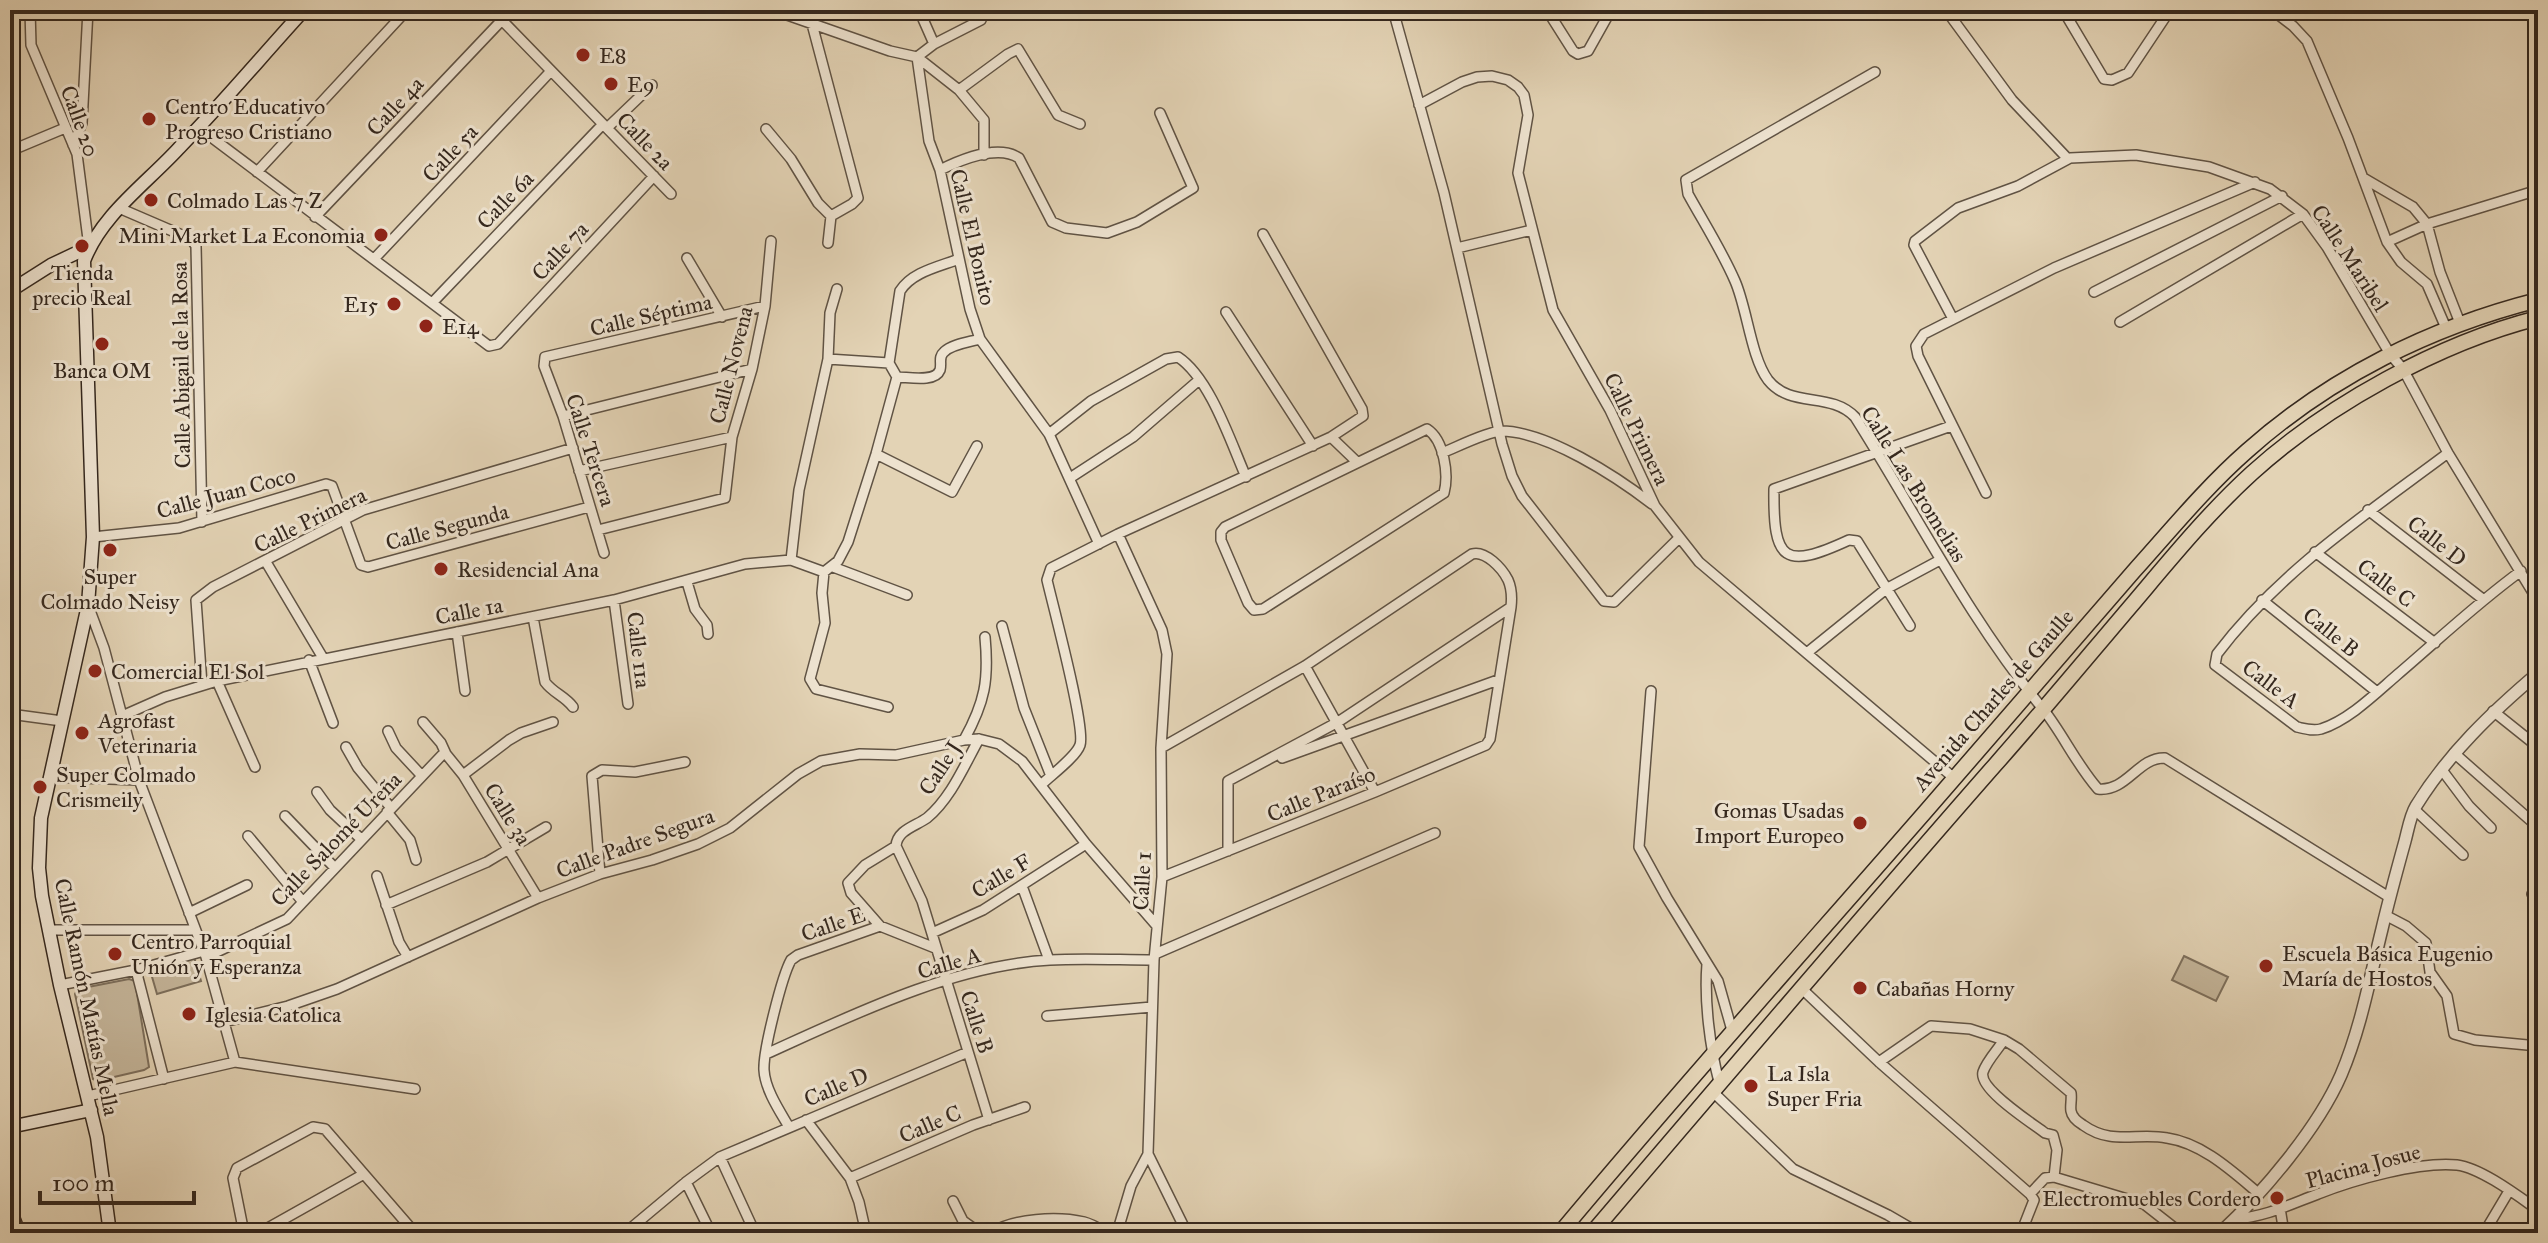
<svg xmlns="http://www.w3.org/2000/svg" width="2548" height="1243" font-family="'IM FELL Great Primer',serif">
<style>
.green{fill:#c5b69b;stroke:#7d6f5c;stroke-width:2}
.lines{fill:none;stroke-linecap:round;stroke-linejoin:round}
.minor-casing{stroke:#605344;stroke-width:12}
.tertiary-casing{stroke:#605344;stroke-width:14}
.secondary-casing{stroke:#35281e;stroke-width:15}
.primary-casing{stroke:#35281e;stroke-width:17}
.minor{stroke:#ede2cf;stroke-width:9}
.tertiary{stroke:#ede2cf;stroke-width:11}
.secondary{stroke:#ede2cf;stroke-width:12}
.primary{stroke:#e3d3b5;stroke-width:14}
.poi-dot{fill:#8f2418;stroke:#ede2cf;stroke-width:3}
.labels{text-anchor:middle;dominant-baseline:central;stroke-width:6;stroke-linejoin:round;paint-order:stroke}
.poi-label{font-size:22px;fill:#35281e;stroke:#ede2cf;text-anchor:start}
.street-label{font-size:22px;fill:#35281e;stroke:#ede2cf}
</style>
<rect width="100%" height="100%" fill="#e3d3b5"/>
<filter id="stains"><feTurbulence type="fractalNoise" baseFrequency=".0025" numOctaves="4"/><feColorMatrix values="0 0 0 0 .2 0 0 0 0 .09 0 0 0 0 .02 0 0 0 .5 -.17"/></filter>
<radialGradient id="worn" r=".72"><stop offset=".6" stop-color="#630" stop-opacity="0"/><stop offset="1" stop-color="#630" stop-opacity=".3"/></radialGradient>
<path class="green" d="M2184,956L2228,977L2216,1001L2172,980Z
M194,957L201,981L157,994L150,970Z
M129,979L135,981L149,1067L144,1070L97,1081L93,1079L75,994L78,989Z"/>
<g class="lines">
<defs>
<path id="minor" d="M30,10L31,45L77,154L89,247
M492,10L671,194
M773,10L890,51L917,57L959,90L984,120V155
M919,10L934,44
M1393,10L1444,193L1502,444L1512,476L1522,496L1604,601L1614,602L1679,538
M1547,10L1573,51L1578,54L1588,51L1611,10
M1946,10L2012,100L2068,159
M2063,10L2104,79L2112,80L2128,73L2170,10
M2272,10L2293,26L2307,41L2348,138L2387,242L2401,262L2427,284L2446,328
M108,11L111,10
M917,57L929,141L940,170L970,309L980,339L1049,434L1099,544
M917,57L934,44L981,20
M1875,72L1686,180L1688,194C1704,223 1722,251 1735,281C1747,308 1751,357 1768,380C1791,409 1830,391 1855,417C1917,515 1969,619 2043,709C2063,734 2076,764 2098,789C2127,792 2138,757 2165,758L2389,897
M959,90L1008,54L1018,49L1058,115L1080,124
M1419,105L1462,82L1477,77L1492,76L1508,80L1518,87L1524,95L1528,115L1518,173L1553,310L1610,410L1655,506L1699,562L1954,778
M199,128L489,346L498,344L654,176
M607,128L652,85
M766,129L791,159L818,203L831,216L852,204L858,198L812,24
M73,145L82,123L88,10
M10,151L65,128
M940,170C960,160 998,144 1019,158L1052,222L1066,228L1107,233L1137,222L1193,188L1160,113
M257,172L407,10
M2365,179L2413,207L2427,224L2440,272L2460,323
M119,208L191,239L196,246L202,522
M315,217L502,20
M2387,242L2427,224L2538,190
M828,243L831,216
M1457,248L1532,230
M687,258L722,317
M374,259L551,71
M2094,292L2282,196
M433,302L603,124
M1226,312L1313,446
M1953,319L1914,245L1915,241L1958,208L2018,186L2070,158L2136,155L2209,167L2270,189L2303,214L2327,247L2390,354L2403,369L2448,453L2538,601
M2120,322L2303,214
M828,359L889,363
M897,377C908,377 935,383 940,370C942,363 938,357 944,352C952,344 970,342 980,339
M563,416L752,369
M1427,429C1444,440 1449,474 1444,493L1263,609L1254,610L1248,603L1221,540V532L1225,527Z
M1049,434L1091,401L1166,359L1178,357C1210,378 1231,443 1246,477
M1331,437L1357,462
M1442,453C1457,447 1486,432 1501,431C1547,431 1617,477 1652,504
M2448,453C2365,515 2280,571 2217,654L2215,665L2297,727C2306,729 2312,731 2321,729C2349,720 2375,694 2397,675C2438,640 2477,603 2521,571
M876,454L952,492L977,446
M579,471L732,437
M1070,478L1133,437L1199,380
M1986,493L1918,356L1916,346L1924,334L2054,268L2255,182
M2368,510L2484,600
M598,530L725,498L732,437L752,369L765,306L771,241
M93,537L179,528L326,484L332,486L361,565L368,567L589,507
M2315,552L2435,643
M604,553L563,416L544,366L545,357L765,306
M791,560L799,490L828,359L830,313L837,289
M266,562L323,658
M833,567L907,595
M687,582L695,609L707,625L708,634
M614,600L628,704
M2262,600L2377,692
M88,605L104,648L139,780L206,957L235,1062
M533,617L545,682C553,693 565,696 573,707
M1002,626L1024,708L1051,776
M1910,626L1857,541L1849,540C1784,570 1773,562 1774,489L1951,426
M457,632L465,691
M1808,652L1886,589L1940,560
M309,660L333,723
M1305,666L1375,792
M217,681L255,767
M202,685L196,600L213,587L363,510L573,448
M1651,691L1639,847L1667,898L1718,981L1733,1034
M888,707L816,689L810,679L825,623L822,593L824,572L838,561L848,542L876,454L897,377L889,363L900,291C912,272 938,267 959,259
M2493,711L2538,747
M10,714L62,721
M122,716L165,697L217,681L614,600L745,564L791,560L824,572
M423,722L441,743L446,754
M388,731L396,748L422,776
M964,740C985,702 989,680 985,637
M346,747L358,768L391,808
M1161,748L1305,666L1472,554C1485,550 1502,568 1508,580C1512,589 1512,598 1511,607L1338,722L1228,781V851
M2454,753L2538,827
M1282,758L1498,680
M2442,770L2469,806L2491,828
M463,775L509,740L521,733L553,722
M49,777L139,780
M1041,785C1050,776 1076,757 1080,745C1086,728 1053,606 1047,580L1051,568L1118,534L1331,437L1363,416L1362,409L1263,234
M317,792L330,810L361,839
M2414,809L2463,855
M387,812L410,840L416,860
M285,816L335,868
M248,836L303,902
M896,846L922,901L989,1120
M896,846C897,830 916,826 927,818C951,798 964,766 979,739
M600,874L592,776L602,770L635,772L685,762
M377,876L399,942L408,957
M1162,877L1375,792L1486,745L1490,739L1511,607
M1022,886L1049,960
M2532,894L2538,898
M386,905L487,862L546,827
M189,913L247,885
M2385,915L2406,926L2426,943L2430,972L2447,996L2454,1034L2475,1040L2538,1046
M880,926L851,893L848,883L865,865L896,846
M49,930H195
M932,933L983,910L1086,844
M1155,954L1435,833
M206,957L287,919L442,755L446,754L463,775L538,898
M1707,964C1704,1001 1710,1047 1719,1082
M136,970L164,1079
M60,985L136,970L204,951
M1800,987L1879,1062L2030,1194L2045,1178L2054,1177L2144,1204L2181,1233
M1047,1016L1152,1007
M224,1022L288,1006L337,989L538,898L600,874L652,860L698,844L730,828L798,774L821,761L860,754L896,755L964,740L979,739L999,744L1022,761L1086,844L1157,926
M2004,1040C1998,1049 1986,1062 1983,1072C1978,1089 2032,1123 2045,1133L2053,1135L2057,1150L2054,1177
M766,1054C852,1015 954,965 1050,960C1084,958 1120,960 1154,960
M1879,1062L1931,1026L1970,1029L2004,1040L2019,1049L2071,1093C2072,1099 2070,1106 2071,1111C2072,1117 2078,1122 2083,1125C2112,1146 2137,1132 2167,1138C2202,1143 2232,1171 2257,1192
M1712,1091L1793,1169L1888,1215L1919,1233
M88,1096L235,1062L415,1089
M806,1120L850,1178L859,1202L866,1233
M789,1127C779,1110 765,1089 764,1070C763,1051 782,976 791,960L798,955L880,926L935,948
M1148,1154L1187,1233
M720,1157L755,1233
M850,1178L973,1125L1025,1107
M686,1182L711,1233
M953,1201L963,1221L980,1233
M2528,1203L2538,1190
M2280,1208L2284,1233
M2235,1219C2265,1217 2291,1204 2318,1194C2353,1180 2420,1161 2457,1165C2481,1168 2518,1196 2538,1210
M2023,1228L2034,1200L2030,1194
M2106,1228L2115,1233
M244,1233L233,1178L237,1168L313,1127L325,1129L415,1233
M259,1233L364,1174
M394,1233L408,1225
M625,1233L686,1182L720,1157L968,1052
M991,1233C1013,1218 1058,1216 1084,1222C1092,1224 1100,1229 1107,1233
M1117,1233L1131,1186L1148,1154L1154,960L1162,877L1161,748L1167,654L1162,630L1118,534
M2484,1233L2509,1191"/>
<path id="tertiary" d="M2220,1233C2263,1193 2318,1128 2341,1075C2361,1028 2370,977 2382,929C2389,899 2397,870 2405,841C2408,830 2410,816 2416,806C2448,754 2492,712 2538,673"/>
<path id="secondary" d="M10,291L51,265L89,247
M10,1127L91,1110
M110,1233L97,1137L60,985L42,896L39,868L41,818L88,605L93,537L84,261C101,215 147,183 179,148C222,104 262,56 304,10"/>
<path id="primary" d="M10,1212L18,1233
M1560,1233C1679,1090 1804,951 1926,811C1995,731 2064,651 2134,571C2170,531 2206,487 2247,451C2330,377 2431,327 2538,300
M1592,1233C1726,1076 1859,920 1995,765C2041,713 2085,660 2130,607C2169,561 2207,514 2252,473C2327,405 2439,343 2538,318"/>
</defs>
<use href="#minor" class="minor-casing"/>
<use href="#tertiary" class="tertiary-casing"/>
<use href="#secondary" class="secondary-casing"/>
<use href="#primary" class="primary-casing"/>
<use href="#minor" class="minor"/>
<use href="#tertiary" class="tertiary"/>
<use href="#secondary" class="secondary"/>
<use href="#primary" class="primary"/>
</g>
<g class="poi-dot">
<circle cx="583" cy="55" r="8"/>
<circle cx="611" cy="84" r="8"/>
<circle cx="149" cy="119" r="8"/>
<circle cx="151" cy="200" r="8"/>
<circle cx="381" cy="235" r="8"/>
<circle cx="82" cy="246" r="8"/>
<circle cx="394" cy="304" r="8"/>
<circle cx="426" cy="326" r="8"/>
<circle cx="102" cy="344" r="8"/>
<circle cx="110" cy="550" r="8"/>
<circle cx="441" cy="569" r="8"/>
<circle cx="95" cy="671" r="8"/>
<circle cx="82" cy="733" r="8"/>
<circle cx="40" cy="787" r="8"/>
<circle cx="1860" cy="823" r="8"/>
<circle cx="115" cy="954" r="8"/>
<circle cx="2266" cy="966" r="8"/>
<circle cx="1860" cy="988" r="8"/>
<circle cx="189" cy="1014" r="8"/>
<circle cx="1751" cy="1086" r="8"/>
<circle cx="2277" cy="1198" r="8"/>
</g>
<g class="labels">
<g class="poi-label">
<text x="599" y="55">E8</text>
<text x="627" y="84">E9</text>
<text x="165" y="106">Centro Educativo<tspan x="165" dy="25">Progreso Cristiano</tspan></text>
<text x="167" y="200">Colmado Las 7 Z</text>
<text x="365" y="235" text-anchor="end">Mini Market La Economia</text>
<text x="82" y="272" text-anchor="middle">Tienda<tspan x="82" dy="25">precio Real</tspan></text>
<text x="378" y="304" text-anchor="end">E15</text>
<text x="442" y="326">E14</text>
<text x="102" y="370" text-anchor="middle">Banca OM</text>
<text x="457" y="569">Residencial Ana</text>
<text x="110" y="576" text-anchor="middle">Super<tspan x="110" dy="25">Colmado Neisy</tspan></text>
<text x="111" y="671">Comercial El Sol</text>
<text x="98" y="720">Agrofast<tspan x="98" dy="25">Veterinaria</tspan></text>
<text x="56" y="774">Super Colmado<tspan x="56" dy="25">Crismeily</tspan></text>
<text x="1844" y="810" text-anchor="end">Gomas Usadas<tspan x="1844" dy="25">Import Europeo</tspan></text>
<text x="131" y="941">Centro Parroquial<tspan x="131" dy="25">Unión y Esperanza</tspan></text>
<text x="2282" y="953">Escuela Básica Eugenio<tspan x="2282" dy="25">María de Hostos</tspan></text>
<text x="1876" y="988">Cabañas Horny</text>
<text x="205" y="1014">Iglesia Catolica</text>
<text x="1767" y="1073">La Isla<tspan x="1767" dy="25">Super Fria</tspan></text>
<text x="2261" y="1198" text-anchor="end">Electromuebles Cordero</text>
</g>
<g class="street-label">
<text transform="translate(395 106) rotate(-47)">Calle 4a</text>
<text transform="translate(80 121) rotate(70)">Calle 20</text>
<text transform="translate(645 141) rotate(46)">Calle 2a</text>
<text transform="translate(450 153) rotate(-47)">Calle 5a</text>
<text transform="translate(505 200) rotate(-46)">Calle 6a</text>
<text transform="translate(973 237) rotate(77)">Calle El Bonito</text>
<text transform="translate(560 251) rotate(-47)">Calle 7a</text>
<text transform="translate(2350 258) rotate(57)">Calle Maribel</text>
<text transform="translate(651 315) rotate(-13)">Calle Séptima</text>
<text transform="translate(181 365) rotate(-91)">Calle Abigail de la Rosa</text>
<text transform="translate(731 365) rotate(-76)">Calle Novena</text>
<text transform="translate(1637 429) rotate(64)">Calle Primera</text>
<text transform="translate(591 450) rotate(72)">Calle Tercera</text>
<text transform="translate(1914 484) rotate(58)">Calle Las Bromelias</text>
<text transform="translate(226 493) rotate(-15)">Calle Juan Coco</text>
<text transform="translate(310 520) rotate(-26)">Calle Primera</text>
<text transform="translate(447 527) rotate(-15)">Calle Segunda</text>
<text transform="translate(2437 541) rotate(38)">Calle D</text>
<text transform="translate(2386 583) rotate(37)">Calle C</text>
<text transform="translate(469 611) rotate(-11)">Calle 1a</text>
<text transform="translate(2331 632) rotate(39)">Calle B</text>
<text transform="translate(639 650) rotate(83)">Calle 11a</text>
<text transform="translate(2271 684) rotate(37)">Calle A</text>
<text transform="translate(1993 700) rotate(-49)">Avenida Charles de Gaulle</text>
<text transform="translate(940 768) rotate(-57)">Calle J</text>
<text transform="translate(1321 794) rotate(-22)">Calle Paraíso</text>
<text transform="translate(508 814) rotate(58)">Calle 3a</text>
<text transform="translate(336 839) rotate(-46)">Calle Salomé Ureña</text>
<text transform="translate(635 843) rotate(-20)">Calle Padre Segura</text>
<text transform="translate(1001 876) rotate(-31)">Calle F</text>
<text transform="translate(1142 881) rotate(-87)">Calle 1</text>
<text transform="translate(833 924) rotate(-19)">Calle E</text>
<text transform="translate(949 963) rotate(-16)">Calle A</text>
<text transform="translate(87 997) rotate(78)">Calle Ramón Matías Mella</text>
<text transform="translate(977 1022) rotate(72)">Calle B</text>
<text transform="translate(836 1087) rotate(-23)">Calle D</text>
<text transform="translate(930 1124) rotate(-23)">Calle C</text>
<text transform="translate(2363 1166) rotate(-15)">Placina Josue</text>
</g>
</g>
<rect width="2548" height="1243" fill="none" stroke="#e3d3b5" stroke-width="40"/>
<rect x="12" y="12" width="2524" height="1219" fill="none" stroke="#35281e" stroke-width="4"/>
<rect x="20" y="20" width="2508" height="1203" fill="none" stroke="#35281e" stroke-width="2"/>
<path d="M40 1191v12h154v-12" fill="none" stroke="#35281e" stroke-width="4"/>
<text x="52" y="1191" font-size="24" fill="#35281e" stroke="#ede2cf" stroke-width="6" paint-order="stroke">100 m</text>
<rect width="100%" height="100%" filter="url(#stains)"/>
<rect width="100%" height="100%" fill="url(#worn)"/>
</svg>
